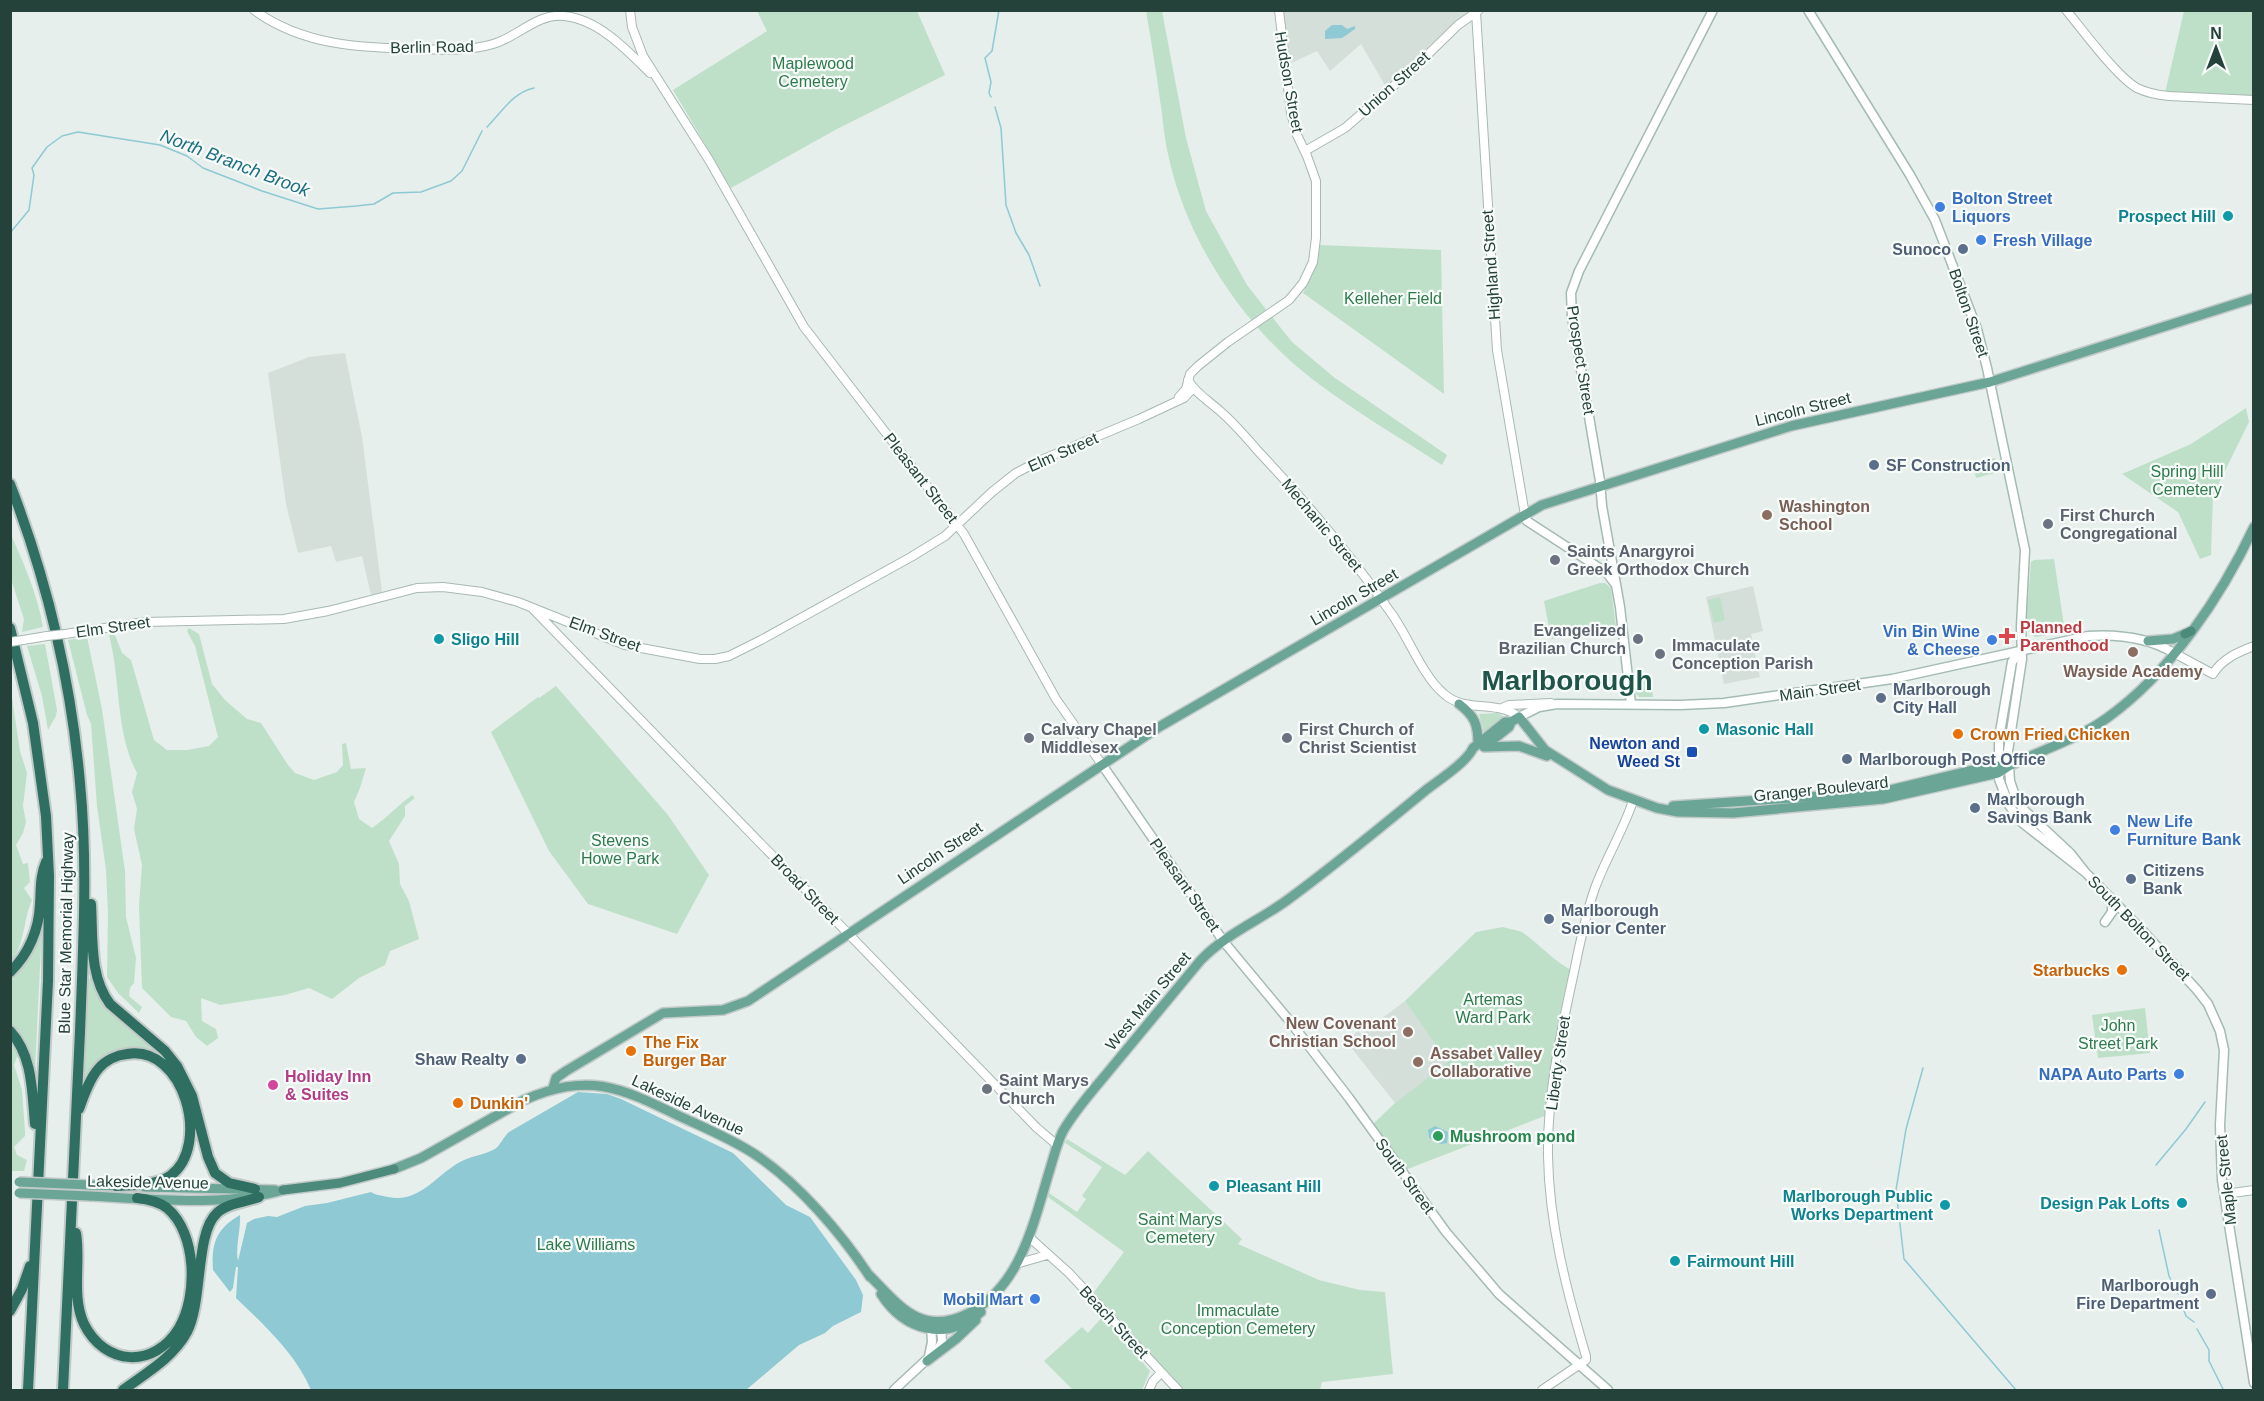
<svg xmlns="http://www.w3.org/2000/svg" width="2264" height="1401" font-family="Helvetica,sans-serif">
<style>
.built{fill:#d4dfda}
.green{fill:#bfe0c8}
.water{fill:#8ec9d4}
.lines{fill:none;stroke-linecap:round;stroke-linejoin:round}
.stream{stroke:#8ec9d4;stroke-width:1.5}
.tertiary-casing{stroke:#a8b8b2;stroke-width:10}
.secondary-casing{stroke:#a4bbb3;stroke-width:11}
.primary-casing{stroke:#c2cac8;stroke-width:12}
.trunk-casing{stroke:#c2cac8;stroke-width:12}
.motorway-casing{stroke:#c2cac8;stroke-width:14}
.tertiary{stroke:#fff;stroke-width:8}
.secondary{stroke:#fff;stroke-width:8}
.primary{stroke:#6aa596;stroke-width:9}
.trunk{stroke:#4c8a7c;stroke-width:9}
.motorway{stroke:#2f6f62;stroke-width:10}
.tertiary-bridge-casing{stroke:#a8b8b2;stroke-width:10;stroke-linecap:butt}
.primary-bridge-casing{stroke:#c2cac8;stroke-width:12;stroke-linecap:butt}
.tertiary-bridge{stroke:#fff;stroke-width:8}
.primary-bridge{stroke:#6aa596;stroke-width:9}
.shop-dot{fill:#3f7fe0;stroke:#f7fbf9;stroke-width:2}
.culture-dot{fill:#0f9aa8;stroke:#f7fbf9;stroke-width:2}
.service-dot{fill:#5c6f8a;stroke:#f7fbf9;stroke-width:2}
.education-dot{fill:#8d6e63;stroke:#f7fbf9;stroke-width:2}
.worship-dot{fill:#6b7280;stroke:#f7fbf9;stroke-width:2}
.health-dot{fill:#e0444e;stroke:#f7fbf9;stroke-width:2}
.food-dot{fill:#e8710a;stroke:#f7fbf9;stroke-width:2}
.transit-dot{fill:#1a4fb4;stroke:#f7fbf9;stroke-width:2}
.hotel-dot{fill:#d1479c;stroke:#f7fbf9;stroke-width:2}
.leisure-dot{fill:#2e9e5b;stroke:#f7fbf9;stroke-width:2}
.labels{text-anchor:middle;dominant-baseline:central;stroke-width:4.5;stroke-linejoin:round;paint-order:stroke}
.street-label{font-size:16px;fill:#24423a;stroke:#f7fbf9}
.park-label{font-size:16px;fill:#2d7a4b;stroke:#f7fbf9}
.shop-label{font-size:16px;font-weight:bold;fill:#366cbe;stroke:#f7fbf9;text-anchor:start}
.culture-label{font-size:16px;font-weight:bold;fill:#0d838f;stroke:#f7fbf9;text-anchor:start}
.service-label{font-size:16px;font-weight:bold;fill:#4e5e75;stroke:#f7fbf9;text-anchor:start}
.education-label{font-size:16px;font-weight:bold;fill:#785e54;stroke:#f7fbf9;text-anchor:start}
.worship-label{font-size:16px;font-weight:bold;fill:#5b616d;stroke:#f7fbf9;text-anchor:start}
.health-label{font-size:16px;font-weight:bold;fill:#be3a42;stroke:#f7fbf9;text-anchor:start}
.food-label{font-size:16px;font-weight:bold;fill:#c56008;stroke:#f7fbf9;text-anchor:start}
.transit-label{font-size:16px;font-weight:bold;fill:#164399;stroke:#f7fbf9;text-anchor:end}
.hotel-label{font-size:16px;font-weight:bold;fill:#b23c85;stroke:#f7fbf9;text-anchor:start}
.leisure-label{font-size:16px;font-weight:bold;fill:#27864d;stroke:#f7fbf9;text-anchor:start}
.water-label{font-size:18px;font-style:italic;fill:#1c6f80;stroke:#f7fbf9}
.town-label{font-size:28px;font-weight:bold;fill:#1f5548;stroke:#f7fbf9}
</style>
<rect width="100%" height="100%" fill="#e6efeb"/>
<path class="built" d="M1282,11H1472L1452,24L1386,87L1361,44L1330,71L1317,51L1289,64Z
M345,353L362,437L382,592L371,595L362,556L336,562L331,546L298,553L286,504L268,373L309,357Z
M1753,586L1763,631L1751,634L1760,677L1724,684L1706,597Z
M1405,1001L1449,1062L1395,1103L1346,1041L1358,1031L1361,1034Z"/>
<path class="green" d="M757,11H917L945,75L837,129L731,188L673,90L767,31Z
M1146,11H1162L1186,138L1206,211L1247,285L1292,342L1335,378L1447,455L1442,465C1400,438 1356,412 1316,382C1245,329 1186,241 1168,154C1164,137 1163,118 1160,100C1156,70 1151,40 1146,11Z
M2184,11H2253V97L2165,93Z
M1320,245L1441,250L1444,394L1303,293L1315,269Z
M2246,408L2249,422L2213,495L2211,555L2200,559L2178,512L2122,474L2191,444Z
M1995,458L1998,472L1976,478L1973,463Z
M10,532C23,562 38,595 43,627L22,632L24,619L11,579Z
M2054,559L2065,632L2035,637L2028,631L2026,624L2031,562L2034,560Z
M1600,583H1605L1611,588L1616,627L1551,639L1544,601Z
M1720,597L1725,620L1714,623L1708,600Z
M189,628L199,634L212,684L225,700L247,719L261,723L288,765L295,773L314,780L337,772L343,765L342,744L346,743L351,769L366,768L360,788L354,802L359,819L372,828C387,818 398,805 412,795L415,798L405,806V816L389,841L399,864L400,884L409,901L419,939L390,951L385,965L359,978L332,999L309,988L285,995L220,1005L201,998L202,1021L216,1029L218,1038L207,1046L196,1037L186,1021L171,1017L142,988L139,905L142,865L134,829L137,809L132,792L137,773C115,732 121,680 109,635H115L122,653L131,660L154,740L167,750H187L209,746L218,737L195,646L187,631Z
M87,637L102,709L125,871L126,917L136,958L134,983L130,988L129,996L142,1007L139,1013L118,993L107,977L108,913L106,870L97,806L91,724L87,715L68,640Z
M45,644L57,710L56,716L48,730L42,696L27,646Z
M1651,678L1653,697H1639L1636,694L1635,681Z
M556,686L668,815L709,875L677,934L588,904L549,851L491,732L538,697L539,698Z
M11,691L20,751L27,773L23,806L26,822L23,833L16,845L23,864L28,863L30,882L24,888L32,900C23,920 25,945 11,961Z
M1497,713L1502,715L1504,718L1484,732L1479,714Z
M42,927L35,1070H34C30,1054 25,1036 11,1025V976Z
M1503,927C1509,929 1517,930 1522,932C1539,944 1553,960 1571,970L1555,1043L1547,1115L1405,1170L1373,1124L1395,1103L1448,1062L1405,1001L1476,932Z
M93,976L95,983L169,1063L132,1049L87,1081L84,1080L89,979Z
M2145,1008L2150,1053L2098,1058L2092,1015Z
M11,1044L18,1054L14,1065L22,1090L25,1131V1136L14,1147L17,1155L27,1160L24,1171H11Z
M1067,1139L1125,1175L1148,1151L1242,1239L1238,1244L1319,1280L1360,1290L1385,1292L1393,1374L1322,1382L1320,1390H1184L1161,1370L1131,1332L1094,1292L1124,1252L1048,1197L1049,1193L1077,1212L1086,1199L1082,1196L1102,1167L1065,1143Z
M1103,1316L1150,1371L1142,1390H1073L1044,1361L1082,1327L1088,1333Z"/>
<path class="water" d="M1332,25H1342L1347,29L1355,26V29L1342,38L1325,39V31Z
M578,1092L607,1094L621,1099L733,1153L786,1205L810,1217L856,1280L863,1295L861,1312L833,1326L825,1333L799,1345L746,1390H311C296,1354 263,1324 236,1298L238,1267H236L233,1288L230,1292L213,1270C211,1243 217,1228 240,1215C241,1230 235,1247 238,1261L247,1223L254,1219L268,1216L277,1217L305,1206L327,1203L371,1192C377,1196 381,1195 388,1197C419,1204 436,1175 460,1162C471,1156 484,1155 495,1149C500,1146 504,1136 509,1132Z
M1435,1126L1448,1132L1447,1143L1441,1144L1429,1138L1428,1130Z"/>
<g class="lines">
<path class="stream" d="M991,97L989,93L991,82L985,58L992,51L999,10
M995,107L1001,128L1006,205L1016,233L1029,255L1040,286
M487,127C502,112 512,93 534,88
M10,233L29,210L34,175L32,168L47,147L62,136L78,132L160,145L187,156L203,168L262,191L318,209L356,206L374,204L393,193L421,192L451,181L462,171L482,131
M1923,1068L1906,1129L1896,1190L1904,1259L2016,1390
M2156,1165L2186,1129L2205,1102
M2159,1230L2169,1276L2178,1294
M2181,1303L2186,1316L2194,1322
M2197,1329L2209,1350V1361L2223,1389"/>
<defs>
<path id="tertiary" d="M254,10C303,46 362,48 420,49C444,50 470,51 493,44C518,37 537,13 564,16C598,19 627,50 650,73
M630,10L632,27L643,56L709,160L804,327L964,534L1056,699L1103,766
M2066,10C2082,29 2117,77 2137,88C2147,93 2158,95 2169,96L2254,100
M1476,12L1497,350L1525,515
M1305,151L1345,128L1412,70L1458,25L1478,11
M1188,380C1195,393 1209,401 1220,411C1234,423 1246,437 1258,451C1306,502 1351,555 1391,613C1408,636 1422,675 1443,693C1465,714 1497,699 1519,717
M1179,397L1186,389L1190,374L1198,366L1228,342L1289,300L1303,283L1313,262L1316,238V181L1307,156L1297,135L1291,113L1279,10
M532,608L1037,1128L1057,1145
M65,634L145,622L284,619L328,611L417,588L443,587L482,592L518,602L625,645L700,659H715L729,656L761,640L911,557L945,536L992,492L1016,473L1041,460L1139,419L1184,398L1193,388
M23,640L47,636
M2174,653L2213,674C2222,659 2238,652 2254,646
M1502,708L1509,705L1551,703
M2225,1194L2254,1190
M1029,1237L1069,1273L1178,1390
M1016,1264L1047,1255
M1149,1390L1153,1381L1160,1374
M1542,1390L1586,1360V1356C1567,1292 1549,1224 1548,1156C1547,1093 1561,1032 1574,972C1580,943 1585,916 1595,888C1606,858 1623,831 1633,801"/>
<path id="secondary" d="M1808,10L1910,175L1935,220L1977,329L1987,368L2025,550L2021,627L2022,659L2008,751L2010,781L2016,799L2024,810L2070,853L2085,872
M1525,515L1527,521L1607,573L1616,585
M2021,650L2012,662L1999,738V779L2009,805L2020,821L2085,872L2139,927L2197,990L2208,1004L2220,1031L2224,1050L2220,1125L2222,1180L2254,1383
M1631,704L1620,607L1602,506L1600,481L1572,317L1571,293L1579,271L1713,10
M1519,717L1539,707L1557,704L1680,705L1724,703L1892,679L2088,636C2118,634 2149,638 2174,653
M1103,766L1224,942L1288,1019L1349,1098L1446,1232L1499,1294L1608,1390
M2105,922L2112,912V899
M929,1356L932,1342L931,1324
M894,1390L938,1349L942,1342L941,1323"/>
<path id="primary" d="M2148,641L2173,639L2185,634
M1459,704C1475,716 1478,725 1478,744
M1485,746L1509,727L1511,722
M1484,747L1519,746L1547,756
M1673,806L1865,793L1890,790L1990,766H2009
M553,1088L556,1078L566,1071L663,1013L723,1010L748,1001L1159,727L1542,505L1791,426L1990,382L2254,298
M394,1169L421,1158L524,1100C589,1072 619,1087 679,1116C705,1128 732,1139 756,1155C799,1184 842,1234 870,1277
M90,1185L122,1186
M144,1187L275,1190
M90,1196C149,1199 227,1207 283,1190
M868,1274C898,1304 920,1337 967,1314C1021,1288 1034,1221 1050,1169C1054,1156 1057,1143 1063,1131C1077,1107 1096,1087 1113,1066C1142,1031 1171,996 1200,961C1223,936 1258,921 1286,901C1334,866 1380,828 1426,790C1439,780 1467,762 1473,748L1505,722H1511L1519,717L1545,750L1608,790L1657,808L1678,812L1733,813L1883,799L1998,773L2009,766C2041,750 2078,739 2107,718C2170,673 2221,597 2254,527
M881,1294C904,1330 946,1343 981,1312
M927,1361L956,1339L976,1320"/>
<path id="trunk" d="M2185,634L2191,631
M283,1190L340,1183L394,1169"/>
<path id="motorway" d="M10,484C47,580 71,681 80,783C88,866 83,949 80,1032C75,1151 68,1271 63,1390
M10,628L33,723L46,816L49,876L48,981L28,1390
M91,904C93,937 89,976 110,1004L165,1051L177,1066L192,1096L208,1157L215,1173L229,1183L255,1189
M10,972C29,954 39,929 40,904C41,889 40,876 46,862
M10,1031C33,1056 32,1092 35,1124
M79,1109C84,1096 89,1079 99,1068C106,1060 117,1055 127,1054C184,1044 212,1146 170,1176C155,1186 133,1185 116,1186
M76,1233C81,1262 71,1296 84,1324C105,1366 154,1369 179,1328C198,1296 197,1233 167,1208C158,1201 147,1199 137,1198
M10,1311L22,1289L30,1266
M123,1390C146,1373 173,1358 187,1332C203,1301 195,1233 217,1213C227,1203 246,1202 259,1197"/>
</defs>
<use href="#tertiary" class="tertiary-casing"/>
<use href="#secondary" class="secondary-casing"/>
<use href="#primary" class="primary-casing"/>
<use href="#trunk" class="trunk-casing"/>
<use href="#motorway" class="motorway-casing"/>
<use href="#tertiary" class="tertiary"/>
<use href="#secondary" class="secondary"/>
<use href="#primary" class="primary"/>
<use href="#trunk" class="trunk"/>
<use href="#motorway" class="motorway"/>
<defs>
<path id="tertiary-bridge" d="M47,636L65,634
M10,642L23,640"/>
<path id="primary-bridge" d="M19,1182L90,1185
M19,1193L90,1196"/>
</defs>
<use href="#tertiary-bridge" class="tertiary-bridge-casing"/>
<use href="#primary-bridge" class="primary-bridge-casing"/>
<use href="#tertiary-bridge" class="tertiary-bridge"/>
<use href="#primary-bridge" class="primary-bridge"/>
</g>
<g class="shop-dot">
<circle cx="1940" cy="207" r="6"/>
<circle cx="1981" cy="240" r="6"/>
<circle cx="1992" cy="640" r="6"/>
<circle cx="2115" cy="830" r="6"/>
<circle cx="2179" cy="1074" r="6"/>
<circle cx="1035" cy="1299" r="6"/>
</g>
<g class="culture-dot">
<circle cx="2228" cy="216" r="6"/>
<circle cx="439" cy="639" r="6"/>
<circle cx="1704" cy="729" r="6"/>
<circle cx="1214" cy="1186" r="6"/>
<circle cx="2182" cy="1203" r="6"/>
<circle cx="1945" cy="1205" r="6"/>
<circle cx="1675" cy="1261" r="6"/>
</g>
<g class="service-dot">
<circle cx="1963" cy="249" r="6"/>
<circle cx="1874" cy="465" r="6"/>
<circle cx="1881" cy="698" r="6"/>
<circle cx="1847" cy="759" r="6"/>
<circle cx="1975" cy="808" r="6"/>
<circle cx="2131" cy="879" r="6"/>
<circle cx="1549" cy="919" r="6"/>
<circle cx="521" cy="1059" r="6"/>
<circle cx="2211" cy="1294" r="6"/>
</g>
<g class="education-dot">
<circle cx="1767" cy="515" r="6"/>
<circle cx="2133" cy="652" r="6"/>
<circle cx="1408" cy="1032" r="6"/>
<circle cx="1418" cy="1062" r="6"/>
</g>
<g class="worship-dot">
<circle cx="2048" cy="524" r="6"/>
<circle cx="1555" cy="560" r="6"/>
<circle cx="1638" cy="639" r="6"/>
<circle cx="1660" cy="654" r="6"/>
<circle cx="1029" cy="738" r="6"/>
<circle cx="1287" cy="738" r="6"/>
<circle cx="987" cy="1089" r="6"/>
</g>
<path class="health-dot" d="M2004 627h6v6h6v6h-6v6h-6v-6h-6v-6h6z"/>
<g class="food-dot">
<circle cx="1958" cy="734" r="6"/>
<circle cx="2122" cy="970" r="6"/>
<circle cx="631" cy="1051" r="6"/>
<circle cx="458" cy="1103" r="6"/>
</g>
<rect class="transit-dot" x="1686" y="746" width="12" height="12" rx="3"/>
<circle class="hotel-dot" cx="273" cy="1085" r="6"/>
<circle class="leisure-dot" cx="1438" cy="1136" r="6"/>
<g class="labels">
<g class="street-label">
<text transform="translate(432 47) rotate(-1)">Berlin Road</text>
<text transform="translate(1289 82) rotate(80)">Hudson Street</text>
<text transform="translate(1394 84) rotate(-42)">Union Street</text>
<text transform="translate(1491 265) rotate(-94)">Highland Street</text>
<text transform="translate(1969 313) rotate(71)">Bolton Street</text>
<text transform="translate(1581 360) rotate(81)">Prospect Street</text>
<text transform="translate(1803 409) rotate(-14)">Lincoln Street</text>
<text transform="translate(1063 452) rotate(-24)">Elm Street</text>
<text transform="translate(921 478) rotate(52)">Pleasant Street</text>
<text transform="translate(1322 525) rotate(50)">Mechanic Street</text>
<text transform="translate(1354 597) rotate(-30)">Lincoln Street</text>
<text transform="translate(113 627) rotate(-8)">Elm Street</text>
<text transform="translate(605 634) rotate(20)">Elm Street</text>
<text transform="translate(1820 690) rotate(-8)">Main Street</text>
<text transform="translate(1821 789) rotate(-6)">Granger Boulevard</text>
<text transform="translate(940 853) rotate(-34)">Lincoln Street</text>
<text transform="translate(1185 885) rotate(55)">Pleasant Street</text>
<text transform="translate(805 889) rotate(46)">Broad Street</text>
<text transform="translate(2139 928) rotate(46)">South Bolton Street</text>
<text transform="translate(66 933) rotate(-89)">Blue Star Memorial Highway</text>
<text transform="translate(1148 1001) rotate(-50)">West Main Street</text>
<text transform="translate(1558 1063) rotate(-82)">Liberty Street</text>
<text transform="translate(688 1105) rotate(25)">Lakeside Avenue</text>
<text transform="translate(1405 1176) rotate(54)">South Street</text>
<text transform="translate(2226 1180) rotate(-96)">Maple Street</text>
<text transform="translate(148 1182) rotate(1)">Lakeside Avenue</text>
<text transform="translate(1114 1322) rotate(47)">Beach Street</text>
</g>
<g class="park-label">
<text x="813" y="63">Maplewood<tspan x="813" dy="18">Cemetery</tspan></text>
<text x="1393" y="298">Kelleher Field</text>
<text x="2187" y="471">Spring Hill<tspan x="2187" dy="18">Cemetery</tspan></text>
<text x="620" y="840">Stevens<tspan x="620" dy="18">Howe Park</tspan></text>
<text x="1493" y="999">Artemas<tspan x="1493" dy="18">Ward Park</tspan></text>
<text x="2118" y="1025">John<tspan x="2118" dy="18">Street Park</tspan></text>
<text x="1180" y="1219">Saint Marys<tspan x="1180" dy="18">Cemetery</tspan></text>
<text x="586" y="1244">Lake Williams</text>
<text x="1238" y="1310">Immaculate<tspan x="1238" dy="18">Conception Cemetery</tspan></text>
</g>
<g class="shop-label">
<text x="1952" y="198">Bolton Street<tspan x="1952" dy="18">Liquors</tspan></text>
<text x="1993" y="240">Fresh Village</text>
<text x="1980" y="631" text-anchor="end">Vin Bin Wine<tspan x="1980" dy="18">&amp; Cheese</tspan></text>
<text x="2127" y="821">New Life<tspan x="2127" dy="18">Furniture Bank</tspan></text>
<text x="2167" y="1074" text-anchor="end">NAPA Auto Parts</text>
<text x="1023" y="1299" text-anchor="end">Mobil Mart</text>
</g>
<g class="culture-label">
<text x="2216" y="216" text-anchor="end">Prospect Hill</text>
<text x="451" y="639">Sligo Hill</text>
<text x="1716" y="729">Masonic Hall</text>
<text x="1226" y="1186">Pleasant Hill</text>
<text x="1933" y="1196" text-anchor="end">Marlborough Public<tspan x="1933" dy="18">Works Department</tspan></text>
<text x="2170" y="1203" text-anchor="end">Design Pak Lofts</text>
<text x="1687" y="1261">Fairmount Hill</text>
</g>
<g class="service-label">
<text x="1951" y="249" text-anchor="end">Sunoco</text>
<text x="1886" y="465">SF Construction</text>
<text x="1893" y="689">Marlborough<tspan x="1893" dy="18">City Hall</tspan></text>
<text x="1859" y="759">Marlborough Post Office</text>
<text x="1987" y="799">Marlborough<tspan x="1987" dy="18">Savings Bank</tspan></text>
<text x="2143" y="870">Citizens<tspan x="2143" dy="18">Bank</tspan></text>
<text x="1561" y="910">Marlborough<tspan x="1561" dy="18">Senior Center</tspan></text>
<text x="509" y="1059" text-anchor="end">Shaw Realty</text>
<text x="2199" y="1285" text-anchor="end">Marlborough<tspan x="2199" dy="18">Fire Department</tspan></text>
</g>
<g class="education-label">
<text x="1779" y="506">Washington<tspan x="1779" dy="18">School</tspan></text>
<text x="2133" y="671" text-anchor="middle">Wayside Academy</text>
<text x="1396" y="1023" text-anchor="end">New Covenant<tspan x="1396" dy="18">Christian School</tspan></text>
<text x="1430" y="1053">Assabet Valley<tspan x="1430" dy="18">Collaborative</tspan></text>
</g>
<g class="worship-label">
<text x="2060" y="515">First Church<tspan x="2060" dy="18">Congregational</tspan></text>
<text x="1567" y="551">Saints Anargyroi<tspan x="1567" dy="18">Greek Orthodox Church</tspan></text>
<text x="1626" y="630" text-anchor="end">Evangelized<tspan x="1626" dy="18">Brazilian Church</tspan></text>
<text x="1672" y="645">Immaculate<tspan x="1672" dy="18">Conception Parish</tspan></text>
<text x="1041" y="729">Calvary Chapel<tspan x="1041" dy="18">Middlesex</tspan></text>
<text x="1299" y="729">First Church of<tspan x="1299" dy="18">Christ Scientist</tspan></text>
<text x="999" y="1080">Saint Marys<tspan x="999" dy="18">Church</tspan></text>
</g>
<g class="health-label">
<text x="2020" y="627">Planned<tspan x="2020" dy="18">Parenthood</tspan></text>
</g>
<g class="food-label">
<text x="1970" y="734">Crown Fried Chicken</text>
<text x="2110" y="970" text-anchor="end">Starbucks</text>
<text x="643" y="1042">The Fix<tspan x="643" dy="18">Burger Bar</tspan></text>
<text x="470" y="1103">Dunkin'</text>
</g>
<g class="transit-label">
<text x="1680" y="743">Newton and<tspan x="1680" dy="18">Weed St</tspan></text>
</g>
<g class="hotel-label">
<text x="285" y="1076">Holiday Inn<tspan x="285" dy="18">&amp; Suites</tspan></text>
</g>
<g class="leisure-label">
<text x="1450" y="1136">Mushroom pond</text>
</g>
<g class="water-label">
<text transform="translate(235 163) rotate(21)">North Branch Brook</text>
</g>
<g class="town-label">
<text x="1567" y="680">Marlborough</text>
</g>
</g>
<rect width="2264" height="1401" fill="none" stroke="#24423a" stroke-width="24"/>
<g transform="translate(2216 48)" stroke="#f7fbf9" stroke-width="4.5" paint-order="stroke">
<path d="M0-4.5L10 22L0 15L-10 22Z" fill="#24423a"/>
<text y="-9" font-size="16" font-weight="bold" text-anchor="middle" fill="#24423a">N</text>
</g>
</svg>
